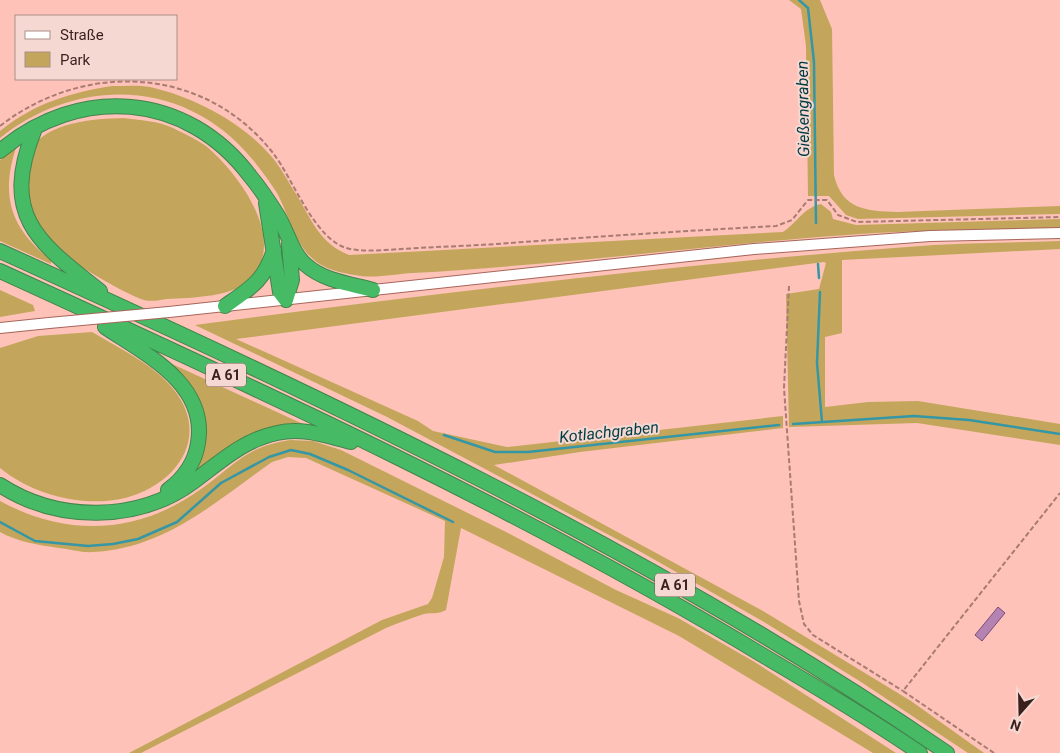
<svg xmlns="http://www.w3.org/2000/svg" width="1060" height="753" font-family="Roboto,sans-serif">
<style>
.green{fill:#c3a65b}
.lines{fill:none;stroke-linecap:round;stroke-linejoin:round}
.stream{stroke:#3596a5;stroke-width:2.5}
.building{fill:#b583b1;stroke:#7b4c77}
.secondary-casing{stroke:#a7655b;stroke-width:12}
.motorway-casing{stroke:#42844c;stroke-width:16}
.path{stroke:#a87b73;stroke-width:2;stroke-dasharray:5 2.5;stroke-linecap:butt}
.secondary{stroke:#fff;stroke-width:10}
.motorway{stroke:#47ba66;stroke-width:14}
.secondary-bridge-casing{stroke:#a7655b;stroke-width:12;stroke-linecap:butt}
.secondary-bridge{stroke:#fff;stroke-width:10}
.labels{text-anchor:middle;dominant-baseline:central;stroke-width:4;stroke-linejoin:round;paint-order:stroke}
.shield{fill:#f6d8d2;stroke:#725652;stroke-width:1}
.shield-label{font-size:14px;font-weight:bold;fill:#3a1f1b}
.water-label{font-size:16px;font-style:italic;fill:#003c44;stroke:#f6d8d2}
</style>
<rect width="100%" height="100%" fill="#fec2b8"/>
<path class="green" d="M789,0H820L832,29L834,175C842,210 867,211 897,212L1060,206V214L858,219L846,215L829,196H808L806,46L801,9Z
M112,86C125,86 139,85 150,87C194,97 242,122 271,156C281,167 288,182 296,194C312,220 319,243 349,255L783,232C797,223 804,207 821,204L831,212L833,219L856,225L1060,219V228C998,229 936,230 875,233C777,239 678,251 581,260C525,265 469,270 413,273C395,274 373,279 355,275C341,273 324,269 313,259C295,244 288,213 277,193C270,182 261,170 253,160C187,79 80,75 0,138V131C35,103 69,93 112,86Z
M124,118C139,120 159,121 173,128C183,133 196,139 206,146C237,172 286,236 253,277C237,297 191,298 167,299C160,300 151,302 144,300C124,294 54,253 42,236C32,222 26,201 18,185C21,175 23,160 29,151C48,121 93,119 124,118Z
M16,148C0,196 11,229 51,260V264L0,241V160Z
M1060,241V249L842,260V333L825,337V407L868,402L918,401L1060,424V445L917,423L789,427L786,294L819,289L826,263L824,262L236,339L418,421L433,431L507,447L783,416V428L580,452L494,465L763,611L911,701L984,753H968L861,682L764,622L641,552L387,417L195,325C432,294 669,265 907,247C958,243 1009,243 1060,241Z
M0,290L33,305L35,311L0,317Z
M92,332C117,347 147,361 168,383C213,430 182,483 125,498C83,508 33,495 0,468V348L38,336Z
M159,358L303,424L188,479L204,434Z
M290,440L313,441L341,450L506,532L616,590L678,618L753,661L896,753H873L679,636L461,528L446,610C437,615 432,612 424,614C411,618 398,623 386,628L141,753H129L382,620L428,604L432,598L444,557L445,521L306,458L288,457L272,462C217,501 164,549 93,552C82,553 70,549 59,548C39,545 18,542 0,532V501C68,538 139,534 201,489C236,464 245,447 290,440Z"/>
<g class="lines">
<path class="stream" d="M799,0L808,8L814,62L816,223
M818,264L819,278
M820,292L817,363L822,422
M793,424L914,416L969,420L1060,434
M444,435L495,452H528L779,425
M0,522L35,541L88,546L113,544L138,539L177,522L221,483L269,457L291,450L310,454L348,470L453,522"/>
</g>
<path class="building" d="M998,607L1005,613L982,641L975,635Z"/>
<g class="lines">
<defs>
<path id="secondary" d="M169,312L754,249L930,236L1060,233
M0,328L49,323"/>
<path id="motorway" d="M34,131C0,217 39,243 100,291
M0,151C79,84 187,92 250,176C260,188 270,203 278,216C288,233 292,253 306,265C324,281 351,284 373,290
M266,203L280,292L286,300
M0,251C325,399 652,551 947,753
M0,271C261,390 523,510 769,659C820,689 871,720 920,753
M286,300L292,280L289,244
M225,306C251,288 264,281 274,250
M105,327C145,354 208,384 198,443C195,463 184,478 168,490
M0,485C57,522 137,523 193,482C219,463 243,440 277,433C303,427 326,436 351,442"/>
</defs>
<use href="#secondary" class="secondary-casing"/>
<use href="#motorway" class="motorway-casing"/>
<path class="path" d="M0,126C85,60 205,66 273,153C294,180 315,242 350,249C366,252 384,250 401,249C433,247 465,246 496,244C590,237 683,231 776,226L792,220L808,200H827L838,215L857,222L1060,217
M789,286L784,388L799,601L804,624L813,635L903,691
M994,753L903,691L1060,493"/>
<use href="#secondary" class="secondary"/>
<use href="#motorway" class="motorway"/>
<defs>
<path id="secondary-bridge" d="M49,323L169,312"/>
</defs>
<use href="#secondary-bridge" class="secondary-bridge-casing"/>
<use href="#secondary-bridge" class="secondary-bridge"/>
</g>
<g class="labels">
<g class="shield">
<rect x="206" y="363.5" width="40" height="23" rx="4"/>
<rect x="655" y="573.5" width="40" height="23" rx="4"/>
</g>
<g class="shield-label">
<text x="226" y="375">A 61</text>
<text x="675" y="585">A 61</text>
</g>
<g class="water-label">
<text transform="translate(803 109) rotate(-91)">Gießengraben</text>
<text transform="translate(609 432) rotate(-6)">Kotlachgraben</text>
</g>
</g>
<rect x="15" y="15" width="162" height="65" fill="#f6d8d2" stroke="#ab8e89"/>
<rect x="25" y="31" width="25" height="8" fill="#ffffff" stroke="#ab8e89"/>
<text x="60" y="40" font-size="15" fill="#3a1f1b">Straße</text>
<rect x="25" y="52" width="25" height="15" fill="#c3a65b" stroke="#ab8e89"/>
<text x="60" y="65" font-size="15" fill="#3a1f1b">Park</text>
<g transform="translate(1020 713) rotate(200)" stroke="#f6d8d2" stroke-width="4" paint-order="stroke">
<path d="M0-4L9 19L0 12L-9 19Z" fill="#3a1f1b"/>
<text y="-8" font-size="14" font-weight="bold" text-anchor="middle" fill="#3a1f1b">N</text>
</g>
</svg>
